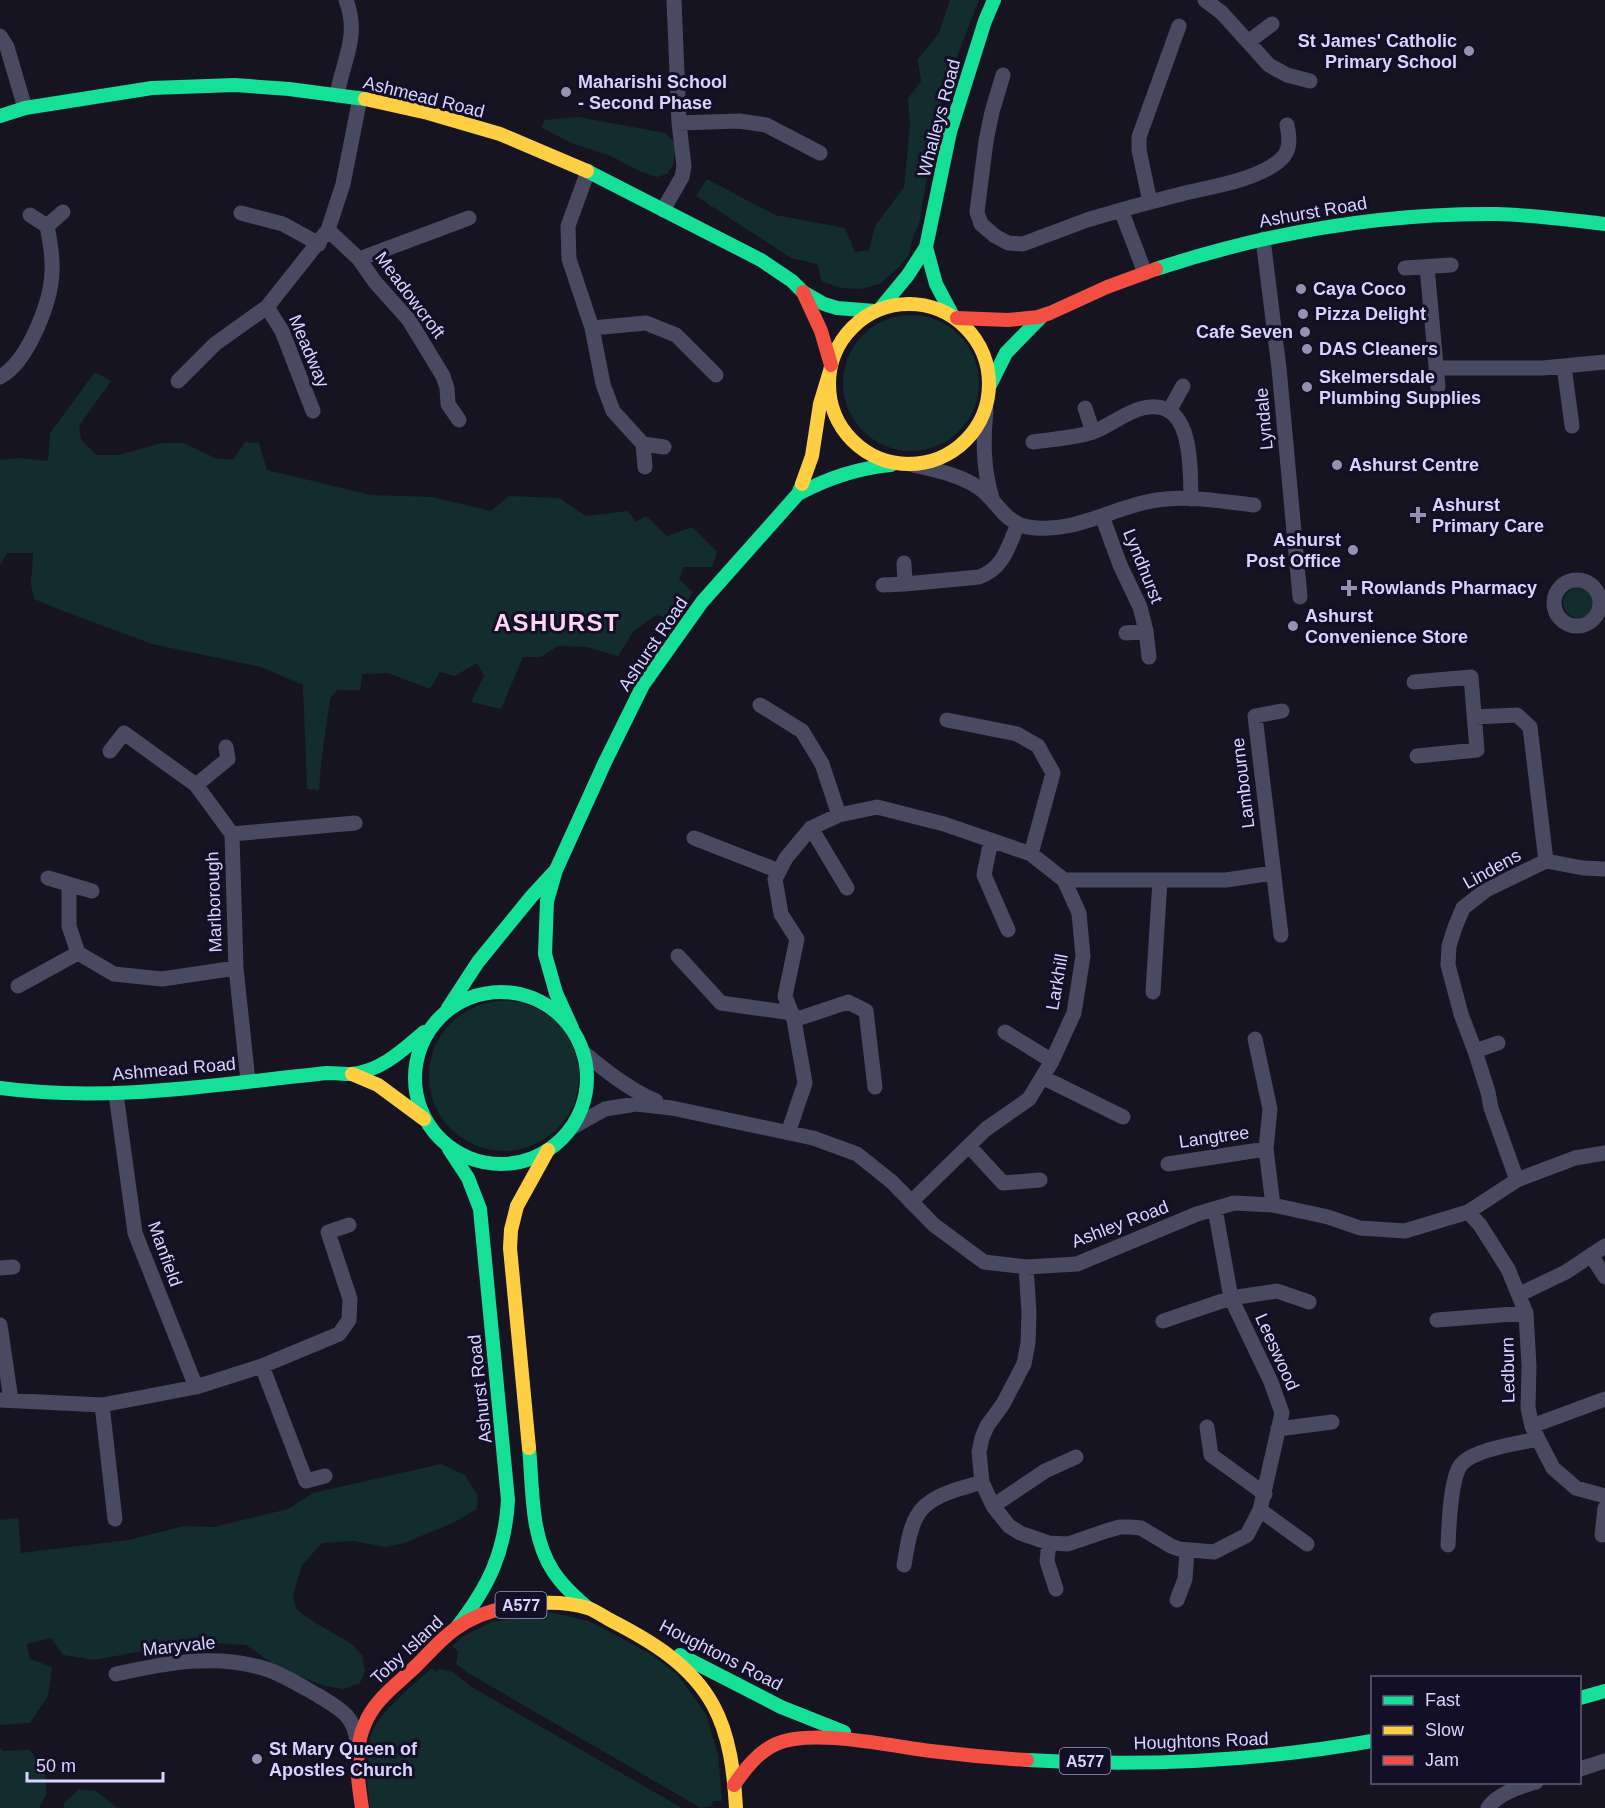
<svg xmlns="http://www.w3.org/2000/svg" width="1605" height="1808" font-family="Arial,sans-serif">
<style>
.green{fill:#132c2d}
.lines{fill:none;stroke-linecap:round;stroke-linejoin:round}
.street{stroke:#4a4962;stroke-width:15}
.fast{stroke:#16e098;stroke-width:14}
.slow{stroke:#ffcf43;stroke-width:14}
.jam{stroke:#f24e42;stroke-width:14}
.poi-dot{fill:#9591b1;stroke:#130f26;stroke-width:2}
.labels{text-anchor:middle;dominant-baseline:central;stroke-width:6;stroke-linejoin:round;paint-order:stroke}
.shield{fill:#130f26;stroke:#9e99be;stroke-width:1.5}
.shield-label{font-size:16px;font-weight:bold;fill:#d9d4ff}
.poi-label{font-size:18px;font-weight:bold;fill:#d9d4ff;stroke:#130f26;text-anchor:start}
.street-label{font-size:18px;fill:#d9d4ff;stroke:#130f26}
.district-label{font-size:24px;font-weight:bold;letter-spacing:1.5px;fill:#ffd6f0;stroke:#130f26}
</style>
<rect width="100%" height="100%" fill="#161421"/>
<path class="green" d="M950,0H979L958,54L937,119L919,224L913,237L909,255L899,267L880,284L861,289L840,288L822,281L817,264L791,258L696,196L707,179L775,215L845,228L855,252L869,250L875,226L904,187L910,125L908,99L921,81L918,59L939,33Z
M578,117L665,133L676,144L673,165L667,174L657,177L641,172L611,156L571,143L541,127L545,120Z
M843 383a68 68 0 1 1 136 0a68 68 0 1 1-136 0Z
M95,372L111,381L79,426L81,440L97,455H118L162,443H184L215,458L233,460L245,442L259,443L267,470L371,495L432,497L491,511L509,496L559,498L586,516L628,511L636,522L646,516L667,536L692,527L717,552L712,567H684L679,579L693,592L676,620L656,615L634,631L618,656L587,647L558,646L541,657H523L501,709L471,702L484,676L477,663L455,676L440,672L430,689L388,673L362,674L360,690H337L330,699L321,763L319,790L307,789L303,685L261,667L152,644L63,611L34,599L31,584L33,553H7L0,565V460L19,458L48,461L50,433Z
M1563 603a15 15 0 1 1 30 0a15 15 0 1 1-30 0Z
M429 1076a75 75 0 1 1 150 0a75 75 0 1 1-150 0Z
M441,1464L465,1475L478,1496L477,1509L453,1523L404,1543L386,1547L353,1541L322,1543L302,1565L293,1595L296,1609L314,1622L352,1644L362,1655L365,1671L360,1683L344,1689L325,1686L282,1670L246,1645L215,1643L184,1647L179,1656L157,1661L143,1651L94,1660L63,1655L51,1638L27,1644L30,1659L52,1667L48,1696L30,1723L0,1725V1520L18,1518L21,1553L128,1540L184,1526L214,1527L288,1509L313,1493Z
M549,1612L589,1621L651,1654L677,1674L706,1714L718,1755L722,1801H713L712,1806L701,1808L468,1673L456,1664L458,1651L452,1646L462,1637L492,1622Z
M432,1668L436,1672L439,1669L453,1672L470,1686L682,1808H370C367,1786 364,1759 370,1738C376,1714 413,1685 432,1668Z
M0,1747L3,1751L30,1750L44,1769L47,1793L39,1808H0Z
M79,1789L96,1791L116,1807L122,1808H64V1803Z"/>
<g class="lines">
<path class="street" d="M1205,0L1222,13L1269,65L1287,75L1310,81
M0,36L7,47L25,108
M1248,42L1272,24
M1003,75L992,112L986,141L977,212L981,224L995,236L1008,243L1023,244L1087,220L1121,210
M337,95C343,60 360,36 346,0
M679,123L739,121L766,125L820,153
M588,171L568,226L569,259L592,328L603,384L613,411L643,444
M1150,202L1139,150V137L1179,26
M663,210L682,177L684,166L679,123L674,0
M241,213L283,224L319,244
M30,215L47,226L63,212
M328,230L359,259L375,282L409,320L443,376L447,388L448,404L459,420
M1263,239L1279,368L1300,597
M359,259L469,218
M1427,267L1438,387
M1405,268L1451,265
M1145,273L1121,210C1142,204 1163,199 1185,193C1212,187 1266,178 1284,156C1291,147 1289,135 1287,125
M267,307L282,331L313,411
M592,328L646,323L676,335L716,375
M1564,366L1572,426
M1436,368H1543L1605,362
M0,377C28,362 51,302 52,272C53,257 50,241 47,226
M178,381L215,344L267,307L328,230L343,184L360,98
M1085,408L1093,432
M986,410C983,441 983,468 992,498
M1169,411L1183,386
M1033,442C1053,439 1074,438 1093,432C1110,426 1125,412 1143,408C1194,396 1190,468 1191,499
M910,464C933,470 959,474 979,488C997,500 1004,523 1028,527C1073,535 1115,506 1157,500C1189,495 1223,502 1254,505
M645,467L643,444L664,447
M1102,516L1120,565L1140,607L1146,631L1149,657
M1554 603a23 23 0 1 1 46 0a23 23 0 1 1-46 0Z
M905,584L979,577C1004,568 1008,547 1018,524
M883,585L905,584L904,563
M1126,633L1146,631
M1414,682L1471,677L1477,750L1417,756
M760,705L802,731L822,764L839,815
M1474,717L1517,715L1530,727L1546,861
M947,720L1017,734L1038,746L1053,773L1031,854
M110,751L124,733L196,785L232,834L236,968L248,1081
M196,785L228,759L226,747
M811,828L847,888
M232,834L355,823
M694,838L779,871
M991,840L984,875L1008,930
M48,878L92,891
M1064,880H1226L1273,873
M69,884V926L78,953L114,974L162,979L236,968
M1281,935L1255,716L1282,711
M678,956L721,1003L792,1013
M18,986L78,953
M1153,992L1160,880
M794,1020L848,1002L866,1011L875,1087
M1005,1032L1052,1061
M1255,1039L1270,1109L1266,1149L1273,1205
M1498,1043L1475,1051L1461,1014L1448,965L1449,946L1455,927L1463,908L1486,890L1546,861L1583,868L1605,869
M1475,1051L1488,1092L1491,1108L1517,1180
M583,1052C606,1071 628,1089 656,1101
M1042,1077L1123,1117
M116,1094L135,1233L196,1387
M571,1128L605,1109L636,1104L672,1108L813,1138L857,1154L892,1182L934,1225L984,1262L1026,1267L1077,1264L1197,1214L1234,1203L1273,1205L1328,1217L1360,1228L1405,1231L1468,1212L1517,1180L1575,1158L1605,1153
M788,1133L805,1083L794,1020L785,996L797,939L781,914L775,879L786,858L811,828L839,815L877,807L944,824L1031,854L1064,880L1079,913L1083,956L1074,1013L1052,1061L1029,1099L986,1129L911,1202
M969,1146L1003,1183L1040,1180
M1168,1164L1266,1149
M1468,1212L1480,1225L1508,1269L1526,1313L1529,1366L1528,1408L1532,1426L1538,1439L1553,1468L1576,1488L1605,1496
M1591,1255L1605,1277
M1026,1267L1029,1312L1028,1343L1024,1364L1003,1404L987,1426L982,1438L979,1452L982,1482L993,1506L1009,1526L1020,1533L1049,1543L1068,1544L1106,1531L1120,1527H1131L1141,1528L1171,1546L1179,1549L1214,1552L1247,1535L1260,1510L1282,1413L1271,1382L1231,1298L1215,1209
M0,1268L13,1267
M1520,1294L1566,1272L1605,1246
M1437,1320L1526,1313
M1163,1321L1231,1298L1277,1291L1309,1302
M0,1325L11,1400
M262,1366L306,1481L325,1476
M0,1400L102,1405L196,1387L262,1366L339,1334L349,1320L350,1299L328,1232L349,1225
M102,1405L115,1519
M1532,1426L1605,1399
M1207,1427L1211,1455L1265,1494
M1278,1429L1332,1422
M993,1506L1045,1471L1076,1457
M1260,1510L1307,1544
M1602,1535L1605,1508
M1049,1543L1047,1561L1056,1589
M1448,1545C1449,1526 1450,1482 1460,1466C1471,1450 1518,1443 1538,1439
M904,1565C907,1549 909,1529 917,1516C929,1494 961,1489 982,1482
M1177,1600L1185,1579L1187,1551
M116,1674C166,1663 216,1653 266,1669C284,1675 303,1687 319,1696C340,1709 355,1716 357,1743
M1580,1769L1605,1761
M1488,1808C1498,1793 1520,1787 1536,1782"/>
<path class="fast" d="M0,116L25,108L152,88L235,85L289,89L365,99
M587,171L761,260L792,281L803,292L824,304L837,308L875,311
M926,247L936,284L953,316
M1156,269C1266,233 1381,213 1496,214C1533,215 1569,220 1605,224
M880,309L908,275L926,247L950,132L985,21L994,0
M990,385L1006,353L1041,317
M798,494C828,478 857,468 891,465
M415 1078a86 86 0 1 1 172 0a86 86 0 1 1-172 0Z
M448,1008L478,962L531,897L554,872
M572,1028L556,993L545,954L547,901L556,870L605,762L643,685L702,602L798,494L802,484
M0,1088C109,1103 219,1084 327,1073C335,1073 343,1074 351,1074C380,1072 403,1050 424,1032
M449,1149L468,1178L480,1209L508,1500C505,1552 489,1586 457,1627
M529,1448C533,1488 530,1536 553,1571C562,1585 575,1597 588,1608
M680,1655L781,1707L844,1732
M1580,1698L1605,1691
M1027,1760C1142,1767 1258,1761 1372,1741"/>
<path class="slow" d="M365,99L428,113L500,134L587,171
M829 384a80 80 0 1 1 160 0a80 80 0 1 1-160 0Z
M802,484L812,456L820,404L830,371
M352,1074L378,1085L424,1119
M529,1448L510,1248L511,1230L517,1206L548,1150
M506,1608C532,1602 561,1600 588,1608C596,1611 604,1617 612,1621C651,1641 691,1665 713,1705C730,1736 734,1773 736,1808"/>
<path class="jam" d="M803,292L821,331L831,365
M957,318L1008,320L1038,317L1050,313L1107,287L1156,269
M734,1785C745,1769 758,1752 776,1744C812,1728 891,1746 931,1751C963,1755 995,1758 1027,1760
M362,1808C358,1781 353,1752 364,1726C374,1699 399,1683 418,1664C430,1652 441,1639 455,1629C470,1618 488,1611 506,1608"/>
</g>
<g class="poi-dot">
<circle cx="1469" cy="51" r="6"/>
<circle cx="566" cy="92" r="6"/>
<circle cx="1301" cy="289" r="6"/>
<circle cx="1303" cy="314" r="6"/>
<circle cx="1305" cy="332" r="6"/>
<circle cx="1307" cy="349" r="6"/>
<circle cx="1307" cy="387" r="6"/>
<circle cx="1337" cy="465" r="6"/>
<path d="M1415 506h6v6h6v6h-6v6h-6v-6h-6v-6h6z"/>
<circle cx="1353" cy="550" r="6"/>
<path d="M1346 579h6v6h6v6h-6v6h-6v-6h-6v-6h6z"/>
<circle cx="1293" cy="626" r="6"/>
<circle cx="257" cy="1759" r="6"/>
</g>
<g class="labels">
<g class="shield">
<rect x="495.5" y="1592" width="51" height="26" rx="4.5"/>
<rect x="1059.5" y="1748" width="51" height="26" rx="4.5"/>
</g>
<g class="shield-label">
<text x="521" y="1605">A577</text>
<text x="1085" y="1761">A577</text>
</g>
<g class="poi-label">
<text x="1457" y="41" text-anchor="end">St James' Catholic<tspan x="1457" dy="21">Primary School</tspan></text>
<text x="578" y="82">Maharishi School<tspan x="578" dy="21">- Second Phase</tspan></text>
<text x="1313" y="289">Caya Coco</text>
<text x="1315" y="314">Pizza Delight</text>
<text x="1293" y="332" text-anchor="end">Cafe Seven</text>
<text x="1319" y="349">DAS Cleaners</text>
<text x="1319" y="377">Skelmersdale<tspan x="1319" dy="21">Plumbing Supplies</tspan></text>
<text x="1349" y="465">Ashurst Centre</text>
<text x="1432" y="505">Ashurst<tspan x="1432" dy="21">Primary Care</tspan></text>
<text x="1341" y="540" text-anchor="end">Ashurst<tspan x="1341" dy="21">Post Office</tspan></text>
<text x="1361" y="588">Rowlands Pharmacy</text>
<text x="1305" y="616">Ashurst<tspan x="1305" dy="21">Convenience Store</tspan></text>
<text x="269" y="1749">St Mary Queen of<tspan x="269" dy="21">Apostles Church</tspan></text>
</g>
<g class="street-label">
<text transform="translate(424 97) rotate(14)">Ashmead Road</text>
<text transform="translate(939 118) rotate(-75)">Whalleys Road</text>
<text transform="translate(1313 212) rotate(-10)">Ashurst Road</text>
<text transform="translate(410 295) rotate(53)">Meadowcroft</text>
<text transform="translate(309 351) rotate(67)">Meadway</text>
<text transform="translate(1264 419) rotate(-95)">Lyndale</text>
<text transform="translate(1143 566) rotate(68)">Lyndhurst</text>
<text transform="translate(653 644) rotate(-56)">Ashurst Road</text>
<text transform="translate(1243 783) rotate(-97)">Lambourne</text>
<text transform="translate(1492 869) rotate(-29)">Lindens</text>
<text transform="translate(214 902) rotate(-92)">Marlborough</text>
<text transform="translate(1057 982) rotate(-80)">Larkhill</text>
<text transform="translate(174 1069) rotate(-5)">Ashmead Road</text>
<text transform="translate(1214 1137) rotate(-8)">Langtree</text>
<text transform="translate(1120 1224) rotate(-21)">Ashley Road</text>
<text transform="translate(165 1254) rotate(70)">Manfield</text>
<text transform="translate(1277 1352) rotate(66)">Leeswood</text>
<text transform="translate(1508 1370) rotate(-91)">Ledburn</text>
<text transform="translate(480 1389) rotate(-96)">Ashurst Road</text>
<text transform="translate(179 1646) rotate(-6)">Maryvale</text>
<text transform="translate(407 1650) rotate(-43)">Toby Island</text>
<text transform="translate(721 1655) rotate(27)">Houghtons Road</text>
<text transform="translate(1201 1741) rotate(-2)">Houghtons Road</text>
</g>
<g class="district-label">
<text x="557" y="622">ASHURST</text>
</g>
</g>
<rect x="1371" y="1676" width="210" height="108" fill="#130f26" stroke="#625e7d" stroke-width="1.5"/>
<rect x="1383" y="1696" width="30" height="9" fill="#16e098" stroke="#625e7d" stroke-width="1.5"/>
<text x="1425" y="1706" font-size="18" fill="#d9d4ff">Fast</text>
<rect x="1383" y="1726" width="30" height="9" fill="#ffcf43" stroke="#625e7d" stroke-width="1.5"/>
<text x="1425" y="1736" font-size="18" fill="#d9d4ff">Slow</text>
<rect x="1383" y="1756" width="30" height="9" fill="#f24e42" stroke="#625e7d" stroke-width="1.5"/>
<text x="1425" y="1766" font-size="18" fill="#d9d4ff">Jam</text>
<path d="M27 1772v9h136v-9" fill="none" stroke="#d9d4ff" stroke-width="3"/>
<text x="36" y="1772" font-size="18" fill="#d9d4ff" stroke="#130f26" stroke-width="4.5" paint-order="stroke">50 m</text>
</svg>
